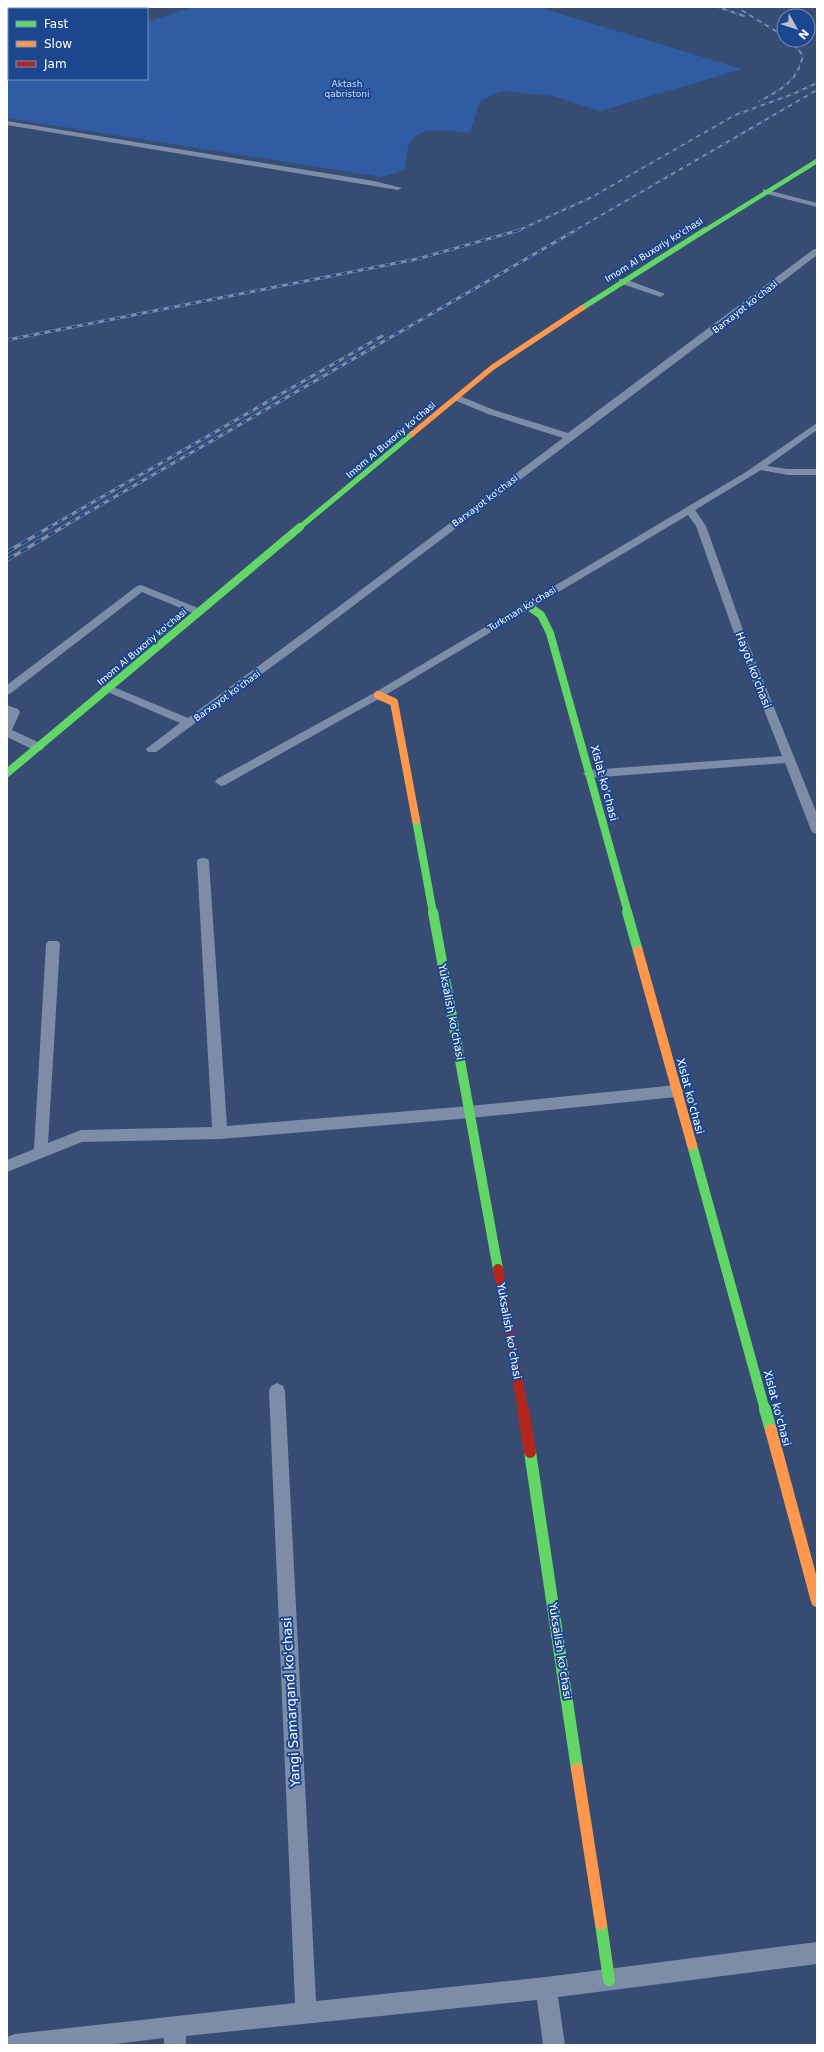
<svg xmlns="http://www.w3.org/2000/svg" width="824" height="2052" font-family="'DejaVu Sans',sans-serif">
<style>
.green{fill:#305ca3}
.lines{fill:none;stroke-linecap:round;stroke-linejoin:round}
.street{fill:#7d8da7;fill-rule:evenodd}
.fast-far4{stroke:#63d668;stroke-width:4.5}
.fast-far3{stroke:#63d668;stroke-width:5.5}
.fast-far2{stroke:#63d668;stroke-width:8}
.fast-far1{stroke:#63d668;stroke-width:10}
.fast{stroke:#63d668;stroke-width:12}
.slow-far3{stroke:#ff974d;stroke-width:5.5}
.slow-far2{stroke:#ff974d;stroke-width:8}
.slow-far1{stroke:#ff974d;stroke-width:10}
.slow{stroke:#ff974d;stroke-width:12}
.jam-far1{stroke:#b3261e;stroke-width:10}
.jam{stroke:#b3261e;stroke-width:12}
.rail-far2-casing{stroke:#7d8da6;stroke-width:2}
.rail-far1-casing{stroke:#7d8da6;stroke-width:3}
.rail-casing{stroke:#7d8da6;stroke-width:3.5}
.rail-far2{stroke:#1c468d;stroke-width:1.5;stroke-dasharray:4.5;stroke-linecap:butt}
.rail-far1{stroke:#1c468d;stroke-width:2;stroke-dasharray:5.5;stroke-linecap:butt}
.rail{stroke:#1c468d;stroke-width:2.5;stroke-dasharray:8;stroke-linecap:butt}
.labels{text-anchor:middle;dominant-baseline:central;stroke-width:4;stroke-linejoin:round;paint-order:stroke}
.far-park-label{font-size:9px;fill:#cedffa;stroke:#1c468d}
.far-street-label{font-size:9px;fill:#fff;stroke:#1c468d}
.street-label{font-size:11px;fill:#fff;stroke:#1c468d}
.near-street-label{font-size:13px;fill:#fff;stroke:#1c468d}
</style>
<rect width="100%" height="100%" fill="#364c73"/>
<path class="green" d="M192,7H538L742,69L600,111L553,96L502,91L480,101L470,133C452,132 418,123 409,145C406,152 406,162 405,170L382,177L7,118V68L9,67V79H147V22Z"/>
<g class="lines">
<path class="street" d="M7,121L374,181L402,188L398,190L7,125Z
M763,189L817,203V207L763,193Z
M814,249H817V255L752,305L304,643L156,752H148L146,749L180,723L103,690L101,688L103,686H111L188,718L345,602L563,438L488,414L454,400V396H460L494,410L568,433Z
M619,279H625L665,294L661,297L619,283Z
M817,423V430L767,466L788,469H817V475H788L761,470L695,510L706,526L744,633L817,814V834L813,833L811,830L785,763L589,778L583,774L589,770L782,756L734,633L696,526L688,515L382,697L225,785L221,786L215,782L217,779L374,693L625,544L746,472Z
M141,585L203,610L204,612L203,614H195L142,592L11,693L7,695V685L137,586Z
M7,705L18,709L20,712L12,730L42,744L44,747L42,750H34L7,737Z
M203,858L208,859L209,862L227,1126L470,1106L676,1085L681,1087L683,1091L681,1095L676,1097L470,1118L220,1139L82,1142L7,1172V1160L34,1149L46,944L48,941H58L60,944L48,1143L81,1130L212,1127L197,862L198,859Z
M277,1383L283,1386L285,1391L316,2001L546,1977L817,1942V1964L558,1997L565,2045H543L537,2000L186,2036V2045H164V2038L107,2045H7V2037L15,2034L295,2003L269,1391L271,1386Z"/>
<path class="fast-far4" d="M704,231L817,161"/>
<path class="fast-far3" d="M582,308L705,230
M299,528L412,434"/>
<path class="fast-far2" d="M527,605L541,615L550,633L628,913
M7,773L300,527
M416,820L433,913"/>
<path class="fast-far1" d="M433,912L498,1269
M627,912L638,951
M692,1145L765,1410"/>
<path class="fast" d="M765,1409L771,1430
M530,1452L577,1769
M601,1924L609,1980"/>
<path class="slow-far3" d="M412,434L493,367L582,308"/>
<path class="slow-far2" d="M378,695L394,702L416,820"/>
<path class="slow-far1" d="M638,951L692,1145"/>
<path class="slow" d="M771,1430L817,1601
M577,1769L601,1924"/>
<path class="jam-far1" d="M498,1269L523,1410"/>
<path class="jam" d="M523,1409L530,1452"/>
<defs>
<path id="rail-far2" d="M718,7L744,16
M738,8L784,36
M760,101C781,90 799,80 803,55L789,40
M517,231L592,197L735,115L793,94L817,83
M574,231L817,90"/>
<path id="rail-far1" d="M7,340L417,259L520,230
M48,528L382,336
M61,528L576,230"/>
<path id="rail" d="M7,552L50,527
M7,560L63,527"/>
</defs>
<use href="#rail-far2" class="rail-far2-casing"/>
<use href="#rail-far1" class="rail-far1-casing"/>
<use href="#rail" class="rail-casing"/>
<use href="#rail-far2" class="rail-far2"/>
<use href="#rail-far1" class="rail-far1"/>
<use href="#rail" class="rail"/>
</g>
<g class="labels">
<g class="far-park-label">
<text x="347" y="84">Aktash<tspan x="347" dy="10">qabristoni</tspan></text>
</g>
<g class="far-street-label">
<text transform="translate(654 250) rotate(-32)">Imom Al Buxoriy ko'chasi</text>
<text transform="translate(745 307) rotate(-38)">Barxayot ko'chasi</text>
<text transform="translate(391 440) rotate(-40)">Imom Al Buxoriy ko'chasi</text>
<text transform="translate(485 501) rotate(-37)">Barxayot ko'chasi</text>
<text transform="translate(522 609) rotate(-31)">Turkman ko'chasi</text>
<text transform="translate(142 647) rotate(-40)">Imom Al Buxoriy ko'chasi</text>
<text transform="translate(227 696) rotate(-36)">Barxayot ko'chasi</text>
</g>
<g class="street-label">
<text transform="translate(753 670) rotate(69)">Hayot ko'chasi</text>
<text transform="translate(604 783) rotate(75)">Xislat ko'chasi</text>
<text transform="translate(451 1012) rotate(79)">Yuksalish ko'chasi</text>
<text transform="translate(690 1096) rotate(75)">Xislat ko'chasi</text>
<text transform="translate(509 1331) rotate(80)">Yuksalish ko'chasi</text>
<text transform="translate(777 1408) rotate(75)">Xislat ko'chasi</text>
<text transform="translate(560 1651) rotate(81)">Yuksalish ko'chasi</text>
</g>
<g class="near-street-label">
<text transform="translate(291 1702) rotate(-93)">Yangi Samarqand ko'chasi</text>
</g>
</g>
<rect width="824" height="2052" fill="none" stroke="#ffffff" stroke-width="16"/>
<rect x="8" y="8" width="140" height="72" fill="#1c468d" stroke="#7790bb"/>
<rect x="16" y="21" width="20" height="6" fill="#63d668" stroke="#7790bb"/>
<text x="44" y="28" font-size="12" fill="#ffffff">Fast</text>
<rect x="16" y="41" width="20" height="6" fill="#ff974d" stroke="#7790bb"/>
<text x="44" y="48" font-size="12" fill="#ffffff">Slow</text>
<rect x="16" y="61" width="20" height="6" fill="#b3261e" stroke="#7790bb"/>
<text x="44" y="68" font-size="12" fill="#ffffff">Jam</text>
<g transform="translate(796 28) rotate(129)"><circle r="19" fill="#1c468d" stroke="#7790bb"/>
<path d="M0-3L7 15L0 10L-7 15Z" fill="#b9c0ce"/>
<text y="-6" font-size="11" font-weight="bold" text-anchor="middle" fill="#ffffff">N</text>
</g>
</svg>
